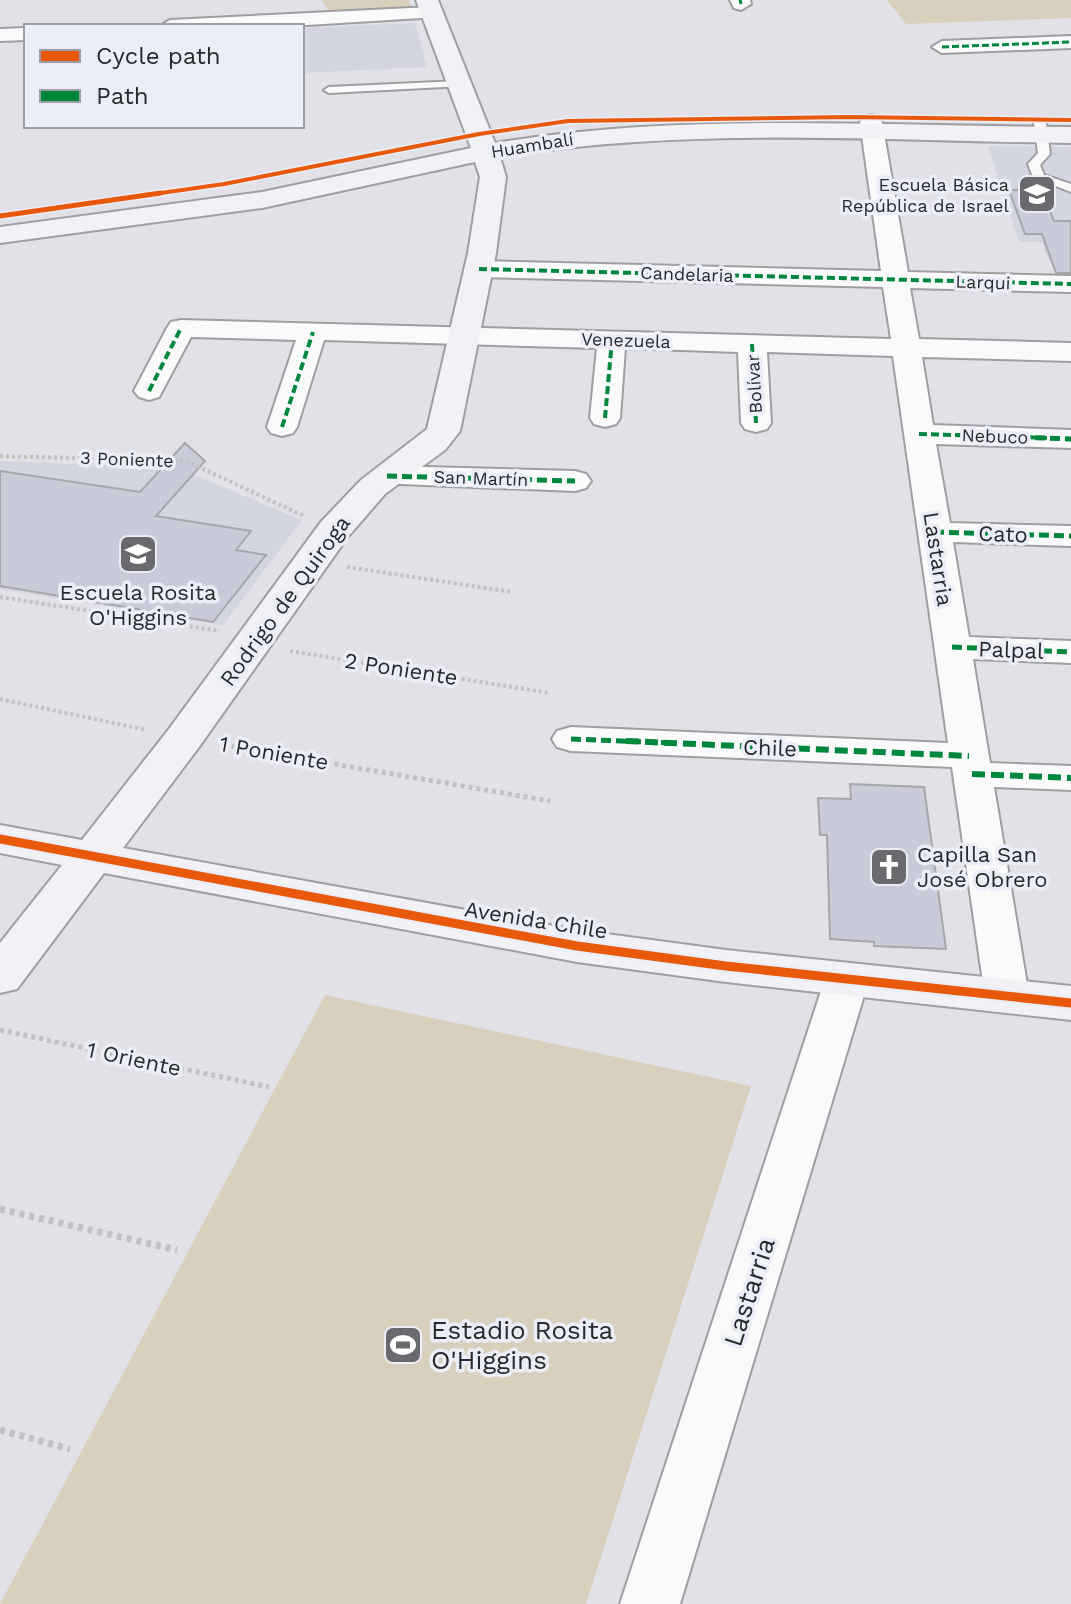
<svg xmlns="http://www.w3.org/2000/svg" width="1071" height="1604" font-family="'Work Sans',sans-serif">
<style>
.built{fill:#d3d5e1}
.green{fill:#d9cfbd}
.building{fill:#c9cbd8;stroke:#a7a7ab;stroke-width:2}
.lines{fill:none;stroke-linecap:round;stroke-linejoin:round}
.lane-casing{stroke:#9e9ea3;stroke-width:4}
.street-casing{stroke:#9e9ea3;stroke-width:4}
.secondary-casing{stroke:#9e9ea3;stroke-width:4}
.path-far2{stroke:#c1c2c3;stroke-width:4;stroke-dasharray:3 3;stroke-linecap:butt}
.path-far1{stroke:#c1c2c3;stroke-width:5;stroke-dasharray:4 4;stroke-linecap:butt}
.path{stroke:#c1c2c3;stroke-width:7;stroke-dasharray:5 5;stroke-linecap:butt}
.lane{fill:#fafafb;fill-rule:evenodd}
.street{fill:#fafafb;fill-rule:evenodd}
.secondary{fill:#f2f2f6;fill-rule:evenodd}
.quiet-far3{stroke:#00873e;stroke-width:3;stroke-dasharray:7 3;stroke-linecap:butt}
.quiet-far2{stroke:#00873e;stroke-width:4;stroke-dasharray:8 4;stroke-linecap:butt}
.quiet-far1{stroke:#00873e;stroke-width:5;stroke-dasharray:10 5;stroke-linecap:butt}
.quiet{stroke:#00873e;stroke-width:6;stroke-dasharray:13 6;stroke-linecap:butt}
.cycleway-far2-casing{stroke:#ebedf7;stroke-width:7}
.cycleway-far1-casing{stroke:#ebedf7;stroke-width:8}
.cycleway-casing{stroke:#ebedf7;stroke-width:14}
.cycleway-far2{stroke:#e8590c;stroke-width:4}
.cycleway-far1{stroke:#e8590c;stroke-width:5}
.cycleway{stroke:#e8590c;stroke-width:9}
.labels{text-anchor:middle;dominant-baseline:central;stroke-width:7;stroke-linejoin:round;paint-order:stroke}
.far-street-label{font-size:18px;fill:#28292d;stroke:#ebedf7}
.far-poi-label{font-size:18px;fill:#28292d;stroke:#ebedf7;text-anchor:end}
.street-label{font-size:22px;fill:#28292d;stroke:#ebedf7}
.poi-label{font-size:22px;fill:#28292d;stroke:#ebedf7}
.near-street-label{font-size:26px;fill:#28292d;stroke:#ebedf7}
.near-poi-label{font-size:26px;fill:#28292d;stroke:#ebedf7;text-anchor:start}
</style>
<rect width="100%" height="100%" fill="#e1e1e7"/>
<path class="built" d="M415,23L427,67L302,73V28Z
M988,146L1071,147V260H1048L1042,242H1019Z
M0,461L177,468L302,520L223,625L0,589Z"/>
<path class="green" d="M322,0H409L414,13L333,17Z
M887,0H1071V18L906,24Z
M325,995L751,1086L586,1604H0Z"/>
<path class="building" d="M1009,190H1042L1054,221H1071V273H1056L1042,234H1025Z
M185,443L205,461L156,516L251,531L236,550L266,555L213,622L0,586V471L140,492Z
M850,784L924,787L946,949L874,946V942L830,939L827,835H820L818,798L851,799Z"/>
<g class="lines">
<defs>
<path id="lane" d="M459,81L464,84L463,86L329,93L324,90L329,87Z
M1040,120L1046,123L1050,154L1040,165L1044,175L1071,184V192L1033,177L1028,164L1038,153L1034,123Z"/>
<path id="street" d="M730,0H750L751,4L741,10L734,8Z
M431,7L438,9L441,13L438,17L291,26H160L170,20Z
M26,28V40L0,41V29Z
M1071,36V48L942,53L932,47L942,41Z
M871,115L879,117L882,122L908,272L1071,276V292L910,288L919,339L1071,343V361L922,357L933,425L1071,430V448L936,444L950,523L1071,526V546L953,542L969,637L1071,641V663L973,659L990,763L1071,766V790L994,787L1029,996L1023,1007L1007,1011L991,1007L985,996L952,767L571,751L557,747L552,739L557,731L571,727L948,743L893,356L767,352L771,423L767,429L756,432L745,429L741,423L738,352L625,348L620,418L616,424L605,427L594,424L590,418L597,348L324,340L297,427L293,433L282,436L271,433L267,427L296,340L191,337L159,397L149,400L139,397L134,391L167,328L171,322L181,320L891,339L883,287L479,277L470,275L466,269L470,263L479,261L881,271L860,122L863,117Z
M387,466L575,471L586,474L591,481L586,488L575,491L376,483L371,476L376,469Z
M847,964L863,968L869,979L680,1604H620L825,979L831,968Z"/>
<path id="secondary" d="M416,0H438L495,143C684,112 880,126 1071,127V143C882,141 687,126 500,157L506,177L496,253L460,431L445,450L385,494L347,538L199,747L123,848L577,930L726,950L1071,986V1020L726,982L577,962L104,873L17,989L0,993V943L62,865L0,853V825L82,840L169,729L321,522L361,480L427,429L468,253L480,177L475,162L262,208L0,243V227L262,192L471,148Z"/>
</defs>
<use href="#lane" class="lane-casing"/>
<use href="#street" class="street-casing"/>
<use href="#secondary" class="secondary-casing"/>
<path class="path-far2" d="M0,456L186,461L304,516
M347,567L512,592
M0,597L220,631
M290,651L549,693
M0,699L147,730"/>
<path class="path-far1" d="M224,745L550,801
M0,1030L269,1087"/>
<path class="path" d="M0,1209L177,1250
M0,1430L70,1449"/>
<use href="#lane" class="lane"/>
<use href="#street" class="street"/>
<use href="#secondary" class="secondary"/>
<path class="quiet-far3" d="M740,0L741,4
M942,47L1071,42"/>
<path class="quiet-far2" d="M479,269L1071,284
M752,344L756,423
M149,391L181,328
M605,418L612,340
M282,427L313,332
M919,434L1051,438"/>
<path class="quiet-far1" d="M990,436L1071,439
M387,476L575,481
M934,532L1071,536
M952,647L1071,652
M571,739L672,743"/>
<path class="quiet" d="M626,741L969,756
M972,774L1071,778"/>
<defs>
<path id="cycleway-far2" d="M147,195L224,184L479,134L568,121L849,117L1071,120"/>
<path id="cycleway-far1" d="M0,216L161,193"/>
<path id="cycleway" d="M0,839L577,946L726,966L1071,1003"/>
</defs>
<use href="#cycleway-far2" class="cycleway-far2-casing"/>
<use href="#cycleway-far1" class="cycleway-far1-casing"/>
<use href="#cycleway" class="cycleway-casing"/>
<use href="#cycleway-far2" class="cycleway-far2"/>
<use href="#cycleway-far1" class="cycleway-far1"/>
<use href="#cycleway" class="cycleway"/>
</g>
<defs>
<symbol id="school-square" viewBox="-11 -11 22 22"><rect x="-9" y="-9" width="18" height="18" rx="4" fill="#69696e" stroke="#ebedf7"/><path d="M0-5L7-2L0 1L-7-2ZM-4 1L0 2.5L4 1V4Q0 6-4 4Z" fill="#fff"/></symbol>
<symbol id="church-square" viewBox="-11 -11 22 22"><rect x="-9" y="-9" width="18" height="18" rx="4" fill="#69696e" stroke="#ebedf7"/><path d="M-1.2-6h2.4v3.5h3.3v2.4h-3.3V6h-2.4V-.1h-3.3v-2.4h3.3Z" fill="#fff"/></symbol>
<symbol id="stadium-square" viewBox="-11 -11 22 22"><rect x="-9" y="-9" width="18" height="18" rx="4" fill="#69696e" stroke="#ebedf7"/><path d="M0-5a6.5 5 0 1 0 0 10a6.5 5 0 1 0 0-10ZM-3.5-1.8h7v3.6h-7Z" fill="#fff"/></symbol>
</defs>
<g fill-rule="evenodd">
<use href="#school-square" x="1015" y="172" width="44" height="44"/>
<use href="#school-square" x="116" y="532" width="44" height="44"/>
<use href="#church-square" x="867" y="845" width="44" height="44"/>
<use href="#stadium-square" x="381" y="1323" width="44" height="44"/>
</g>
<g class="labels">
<g class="far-street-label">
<text transform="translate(532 145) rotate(-9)">Huambalí</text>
<text transform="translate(687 274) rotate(2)">Candelaria</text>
<text transform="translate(983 282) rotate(2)">Larqui</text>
<text transform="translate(626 340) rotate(2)">Venezuela</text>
<text transform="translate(754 384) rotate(-93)">Bolívar</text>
<text transform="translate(995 436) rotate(2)">Nebuco</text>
<text transform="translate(127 459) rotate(2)">3 Poniente</text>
<text transform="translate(481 478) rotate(2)">San Martín</text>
</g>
<g class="far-poi-label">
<text x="1009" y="184">Escuela Básica<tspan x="1009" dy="21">República de Israel</tspan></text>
</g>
<g class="street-label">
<text transform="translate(1003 534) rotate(2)">Cato</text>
<text transform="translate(938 559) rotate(81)">Lastarria</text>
<text transform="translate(285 601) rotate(-54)">Rodrigo de Quiroga</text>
<text transform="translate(1011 650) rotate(2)">Palpal</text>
<text transform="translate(401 669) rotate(9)">2 Poniente</text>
<text transform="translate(770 748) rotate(2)">Chile</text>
<text transform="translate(274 753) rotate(10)">1 Poniente</text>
<text transform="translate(536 920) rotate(9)">Avenida Chile</text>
<text transform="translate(134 1059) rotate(12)">1 Oriente</text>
</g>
<g class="poi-label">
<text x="138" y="592">Escuela Rosita<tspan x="138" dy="25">O'Higgins</tspan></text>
<text x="917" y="854" text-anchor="start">Capilla San<tspan x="917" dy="25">José Obrero</tspan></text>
</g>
<g class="near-street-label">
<text transform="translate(749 1292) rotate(-72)">Lastarria</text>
</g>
<g class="near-poi-label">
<text x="431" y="1330">Estadio Rosita<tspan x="431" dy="30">O'Higgins</tspan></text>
</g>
</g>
<rect x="24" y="24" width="280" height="104" fill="#ebedf7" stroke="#9d9fa6" stroke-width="2"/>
<rect x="40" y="50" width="40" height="12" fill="#e8590c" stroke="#9d9fa6" stroke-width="2"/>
<text x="96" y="64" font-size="24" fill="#28292d">Cycle path</text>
<rect x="40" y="90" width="40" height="12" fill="#00873e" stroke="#9d9fa6" stroke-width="2"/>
<text x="96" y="104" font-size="24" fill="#28292d">Path</text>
</svg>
